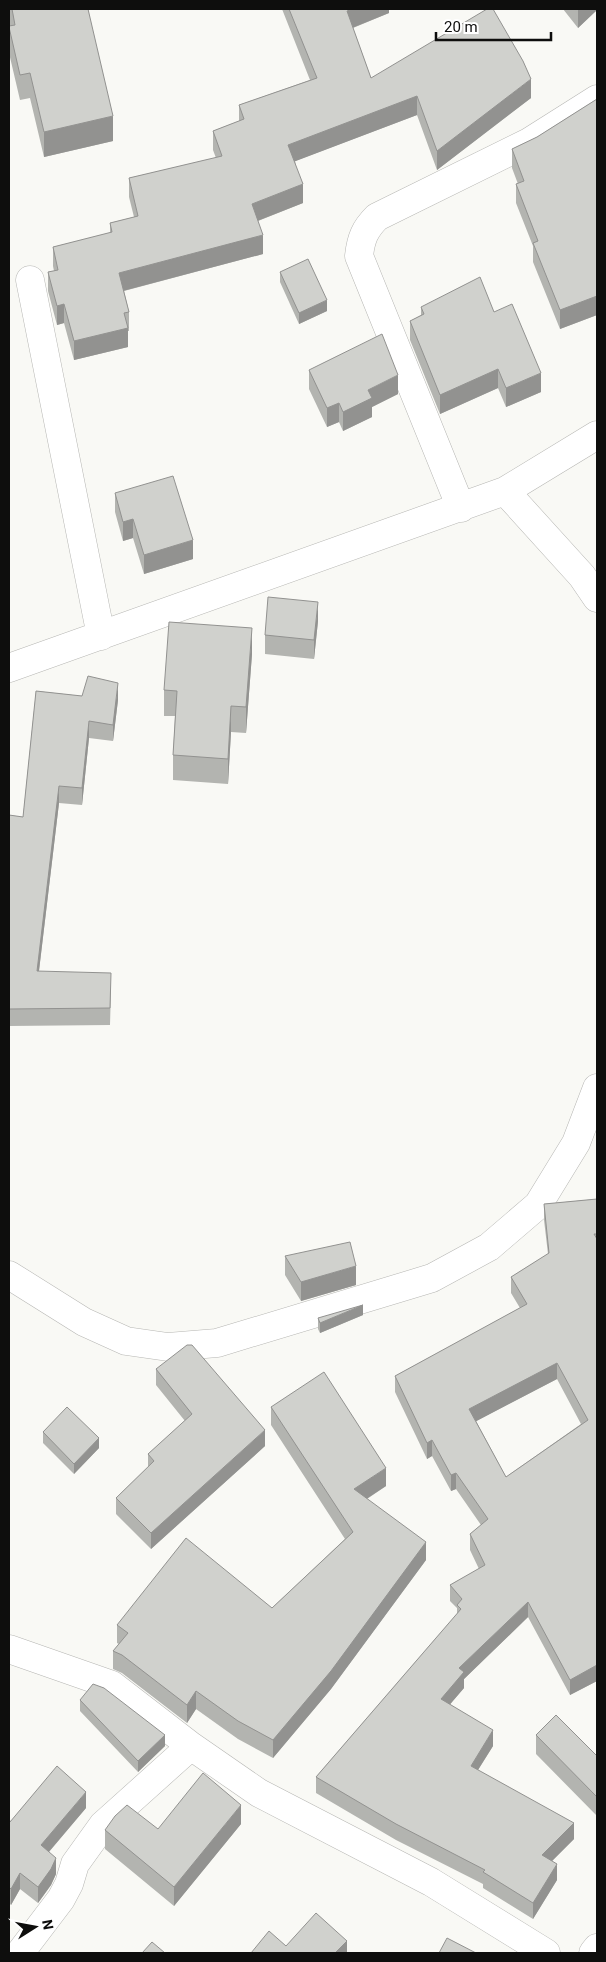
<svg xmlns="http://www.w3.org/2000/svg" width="606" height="1962" font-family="Roboto,sans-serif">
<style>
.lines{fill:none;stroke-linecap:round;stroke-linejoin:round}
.minor-casing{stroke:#b6b6b3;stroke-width:29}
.minor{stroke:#fff;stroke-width:28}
.wall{fill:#b3b4b0;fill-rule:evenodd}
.shaded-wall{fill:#929290}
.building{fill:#d0d1cd;stroke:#929290;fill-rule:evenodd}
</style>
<rect width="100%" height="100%" fill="#f9f9f5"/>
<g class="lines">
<defs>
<path id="minor" d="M30,280L101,636
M505,491L582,576L597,598
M461,508L359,256C361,238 365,229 377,217L529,142L597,99
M9,668L505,491L597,435
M9,1275L84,1322L126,1341L168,1347L217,1343L432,1278L489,1247L538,1205L576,1143L597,1088
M9,1649L112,1685L191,1746L259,1793L431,1882L546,1953
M20,1953L61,1899L69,1884L75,1864L103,1825L191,1746
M593,1953L597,1948"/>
</defs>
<use href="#minor" class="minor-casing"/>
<use href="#minor" class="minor"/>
</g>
<path class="wall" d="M10,9H88L113,141L44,157L30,98L20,100L9,53V26H10Z
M282,9H389V13L353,28L371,78L531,98L437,170L417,115L295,161L303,203L258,221L263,254L124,291L129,312V331H128V347L74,360L64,323L57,325L48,291V272L54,271L53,266V247L110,233V223L134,217L129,197V178L216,158L213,150V131L239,121V105L310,80Z
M563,9H597V10L578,28Z
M597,99V315L560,329L533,262V246L516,203V184H518L512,168V149L537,137Z
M280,272L327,311L299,324L280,282Z
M421,307L494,312L541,392L506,407L498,388L440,414L410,340V321L421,315Z
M309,370L398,394L372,407V417L343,431L339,422L327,427L309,389Z
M115,493L193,559L144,574L133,538L123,541L115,512Z
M318,621L314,659L265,654V635Z
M252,654L246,733L231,732L228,784L173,780V755L175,716H164V690Z
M36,691L118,700L113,741L89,738L82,805L59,803L39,971L111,990L110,1025L9,1026V815L23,817Z
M597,1199V1681L570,1695L528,1617L464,1679V1688L450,1704L493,1746L478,1770L574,1839L552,1861L557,1880L533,1919L483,1888V1884L396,1840L316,1793V1777L457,1614V1608L450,1601V1585L479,1569L470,1550V1534L481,1525L456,1489L451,1491L432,1456L427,1459L395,1392V1376L520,1308L511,1293V1277L548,1254L544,1220V1204ZM557,1379L581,1424L506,1477L476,1421Z
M285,1256L356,1285L301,1301L285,1275Z
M363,1315L320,1333L318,1329V1318Z
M156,1369L265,1446L151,1549L116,1514V1498L148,1467V1454L185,1421L156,1385Z
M271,1407L386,1486L367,1499L426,1560L331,1689L273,1758L238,1739L196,1709L187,1723L122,1673L113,1669V1651L119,1644L117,1643V1625L272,1608L345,1539L271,1425Z
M43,1432L99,1448L74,1474L43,1443Z
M80,1700L165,1746L138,1772L80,1711Z
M536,1735L597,1756V1816L536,1754Z
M86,1808L49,1852L56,1874L51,1885L38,1903L20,1889L11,1905L9,1903V1821Z
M241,1824L174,1906L105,1849V1830L158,1829Z"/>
<path class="shaded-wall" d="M353,9H389V13L347,30V11Z
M578,9H597V10L578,28Z
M531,79V98L437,170V151Z
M417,96V115L288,164V145Z
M113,116V141L44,157V132Z
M303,184V203L252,223V204Z
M263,235V254L119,292V273Z
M597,296V315L560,329V310Z
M327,300V311L299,324V313Z
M64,304V323L57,325V306Z
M128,328V347L74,360V341Z
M498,369V388L440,414V395Z
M541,373V392L506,407V388Z
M398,375V394L372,407V417L343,431V412L368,390Z
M339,403V422L327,427V408Z
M133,519V538L123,541V522Z
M193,540V559L144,574V555Z
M318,602V621L314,659V640Z
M252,628V654L246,733V707Z
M118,683V700L113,741V725Z
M231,706V732L228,784V759Z
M89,721V738L82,805V788Z
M59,786V803L37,987V971Z
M356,1266V1285L301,1301V1282Z
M363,1305V1315L320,1333V1323Z
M557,1363V1379L469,1425V1409Z
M265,1430V1446L151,1549V1533Z
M99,1438V1448L74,1474V1464Z
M432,1440V1456L427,1459V1443Z
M386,1468V1486L354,1507V1489Z
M456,1473V1489L451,1491V1475Z
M426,1542V1560L331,1689L273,1758V1740Z
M528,1602V1617L464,1679V1688L441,1715V1699L459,1668Z
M597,1665V1681L570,1695V1680Z
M196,1691V1709L187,1723V1705Z
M493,1730V1746L471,1781V1766Z
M165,1735V1746L138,1772V1761Z
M86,1792V1808L41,1861V1845Z
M241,1805V1824L174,1906V1887Z
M574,1823V1839L542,1871V1855Z
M56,1858V1874L51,1885L38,1903V1887Z
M557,1864V1880L533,1919V1903Z
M20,1873V1889L11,1905V1889Z
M347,1941V1953H335Z"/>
<path class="building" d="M12,9H88L113,116L44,132L30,73L20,75L9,27V26L15,25Z
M289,9H353L347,11L371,78L487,9H493L523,61L531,79L437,151L417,96L288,145L303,184L252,204L263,235L119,273L129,312L124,313L128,328L74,341L64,304L57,306L49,276L48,272L58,270L53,247L112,232L110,223L138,216L129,178L222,156L213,131L244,119L239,105L317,78Z
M597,99V296L560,310L533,243L538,241L516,184L524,181L512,149L537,137Z
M308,259L327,300L299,313L280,272Z
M480,277L494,312L512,304L541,373L506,388L498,369L440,395L410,321L424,314L421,307Z
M382,334L398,375L368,390L372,398L343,412L339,403L327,408L309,370Z
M173,476L193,540L144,555L133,519L123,522L115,493Z
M268,597L318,602L314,640L265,635Z
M169,622L252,628L246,707L231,706L228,759L173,755L177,691L164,690Z
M88,676L118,683L113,725L89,721L82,788L59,786L37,971L111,973L110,1008L9,1009V815L23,817L36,691L82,696Z
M597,1199V1234H594L597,1239V1665L570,1680L528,1602L459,1668L464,1672L441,1699L493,1730L471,1766L574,1823L542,1855L557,1864L533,1903L483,1872L485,1870L396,1824L316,1777L461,1609L457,1605L462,1599L450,1585L485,1565L470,1534L488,1519L456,1473L451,1475L432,1440L427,1443L395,1376L527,1304L511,1277L549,1253L544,1204ZM557,1363L588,1420L506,1477L469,1409Z
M350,1242L356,1266L301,1282L285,1256Z
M363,1305L320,1323L318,1318Z
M187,1345H192L265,1430L151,1533L116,1498L154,1461L148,1454L192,1414L156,1369Z
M324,1372L386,1468L354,1489L426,1542L331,1671L273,1740L238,1721L196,1691L187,1705L122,1655L113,1651L128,1633L117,1625L186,1538L272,1608L353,1532L271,1407Z
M67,1407L99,1438L74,1464L43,1432Z
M93,1684L104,1688L165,1735L138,1761L80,1700Z
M556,1715L597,1756V1797L536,1735Z
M57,1766L86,1792L41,1845L56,1858L51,1869L38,1887L20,1873L11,1889L9,1887V1821L10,1822Z
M203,1773L241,1805L174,1887L105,1830L115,1816L127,1805L158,1829Z
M316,1913L347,1941L335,1953H251L269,1931L286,1946Z
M447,1938L476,1953H439Z
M152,1942L165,1953H142Z"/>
<rect width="606" height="1962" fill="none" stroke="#0e0e0d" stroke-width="20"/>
<g transform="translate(35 1927) rotate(79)" stroke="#ffffff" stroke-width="4" paint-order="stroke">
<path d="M0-4L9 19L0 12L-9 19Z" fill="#0e0e0d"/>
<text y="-8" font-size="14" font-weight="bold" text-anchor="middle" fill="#0e0e0d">N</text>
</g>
<path d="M436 32v8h115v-8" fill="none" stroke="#0e0e0d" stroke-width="2.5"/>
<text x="444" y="32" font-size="15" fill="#0e0e0d" stroke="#ffffff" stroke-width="4" paint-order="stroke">20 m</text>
</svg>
